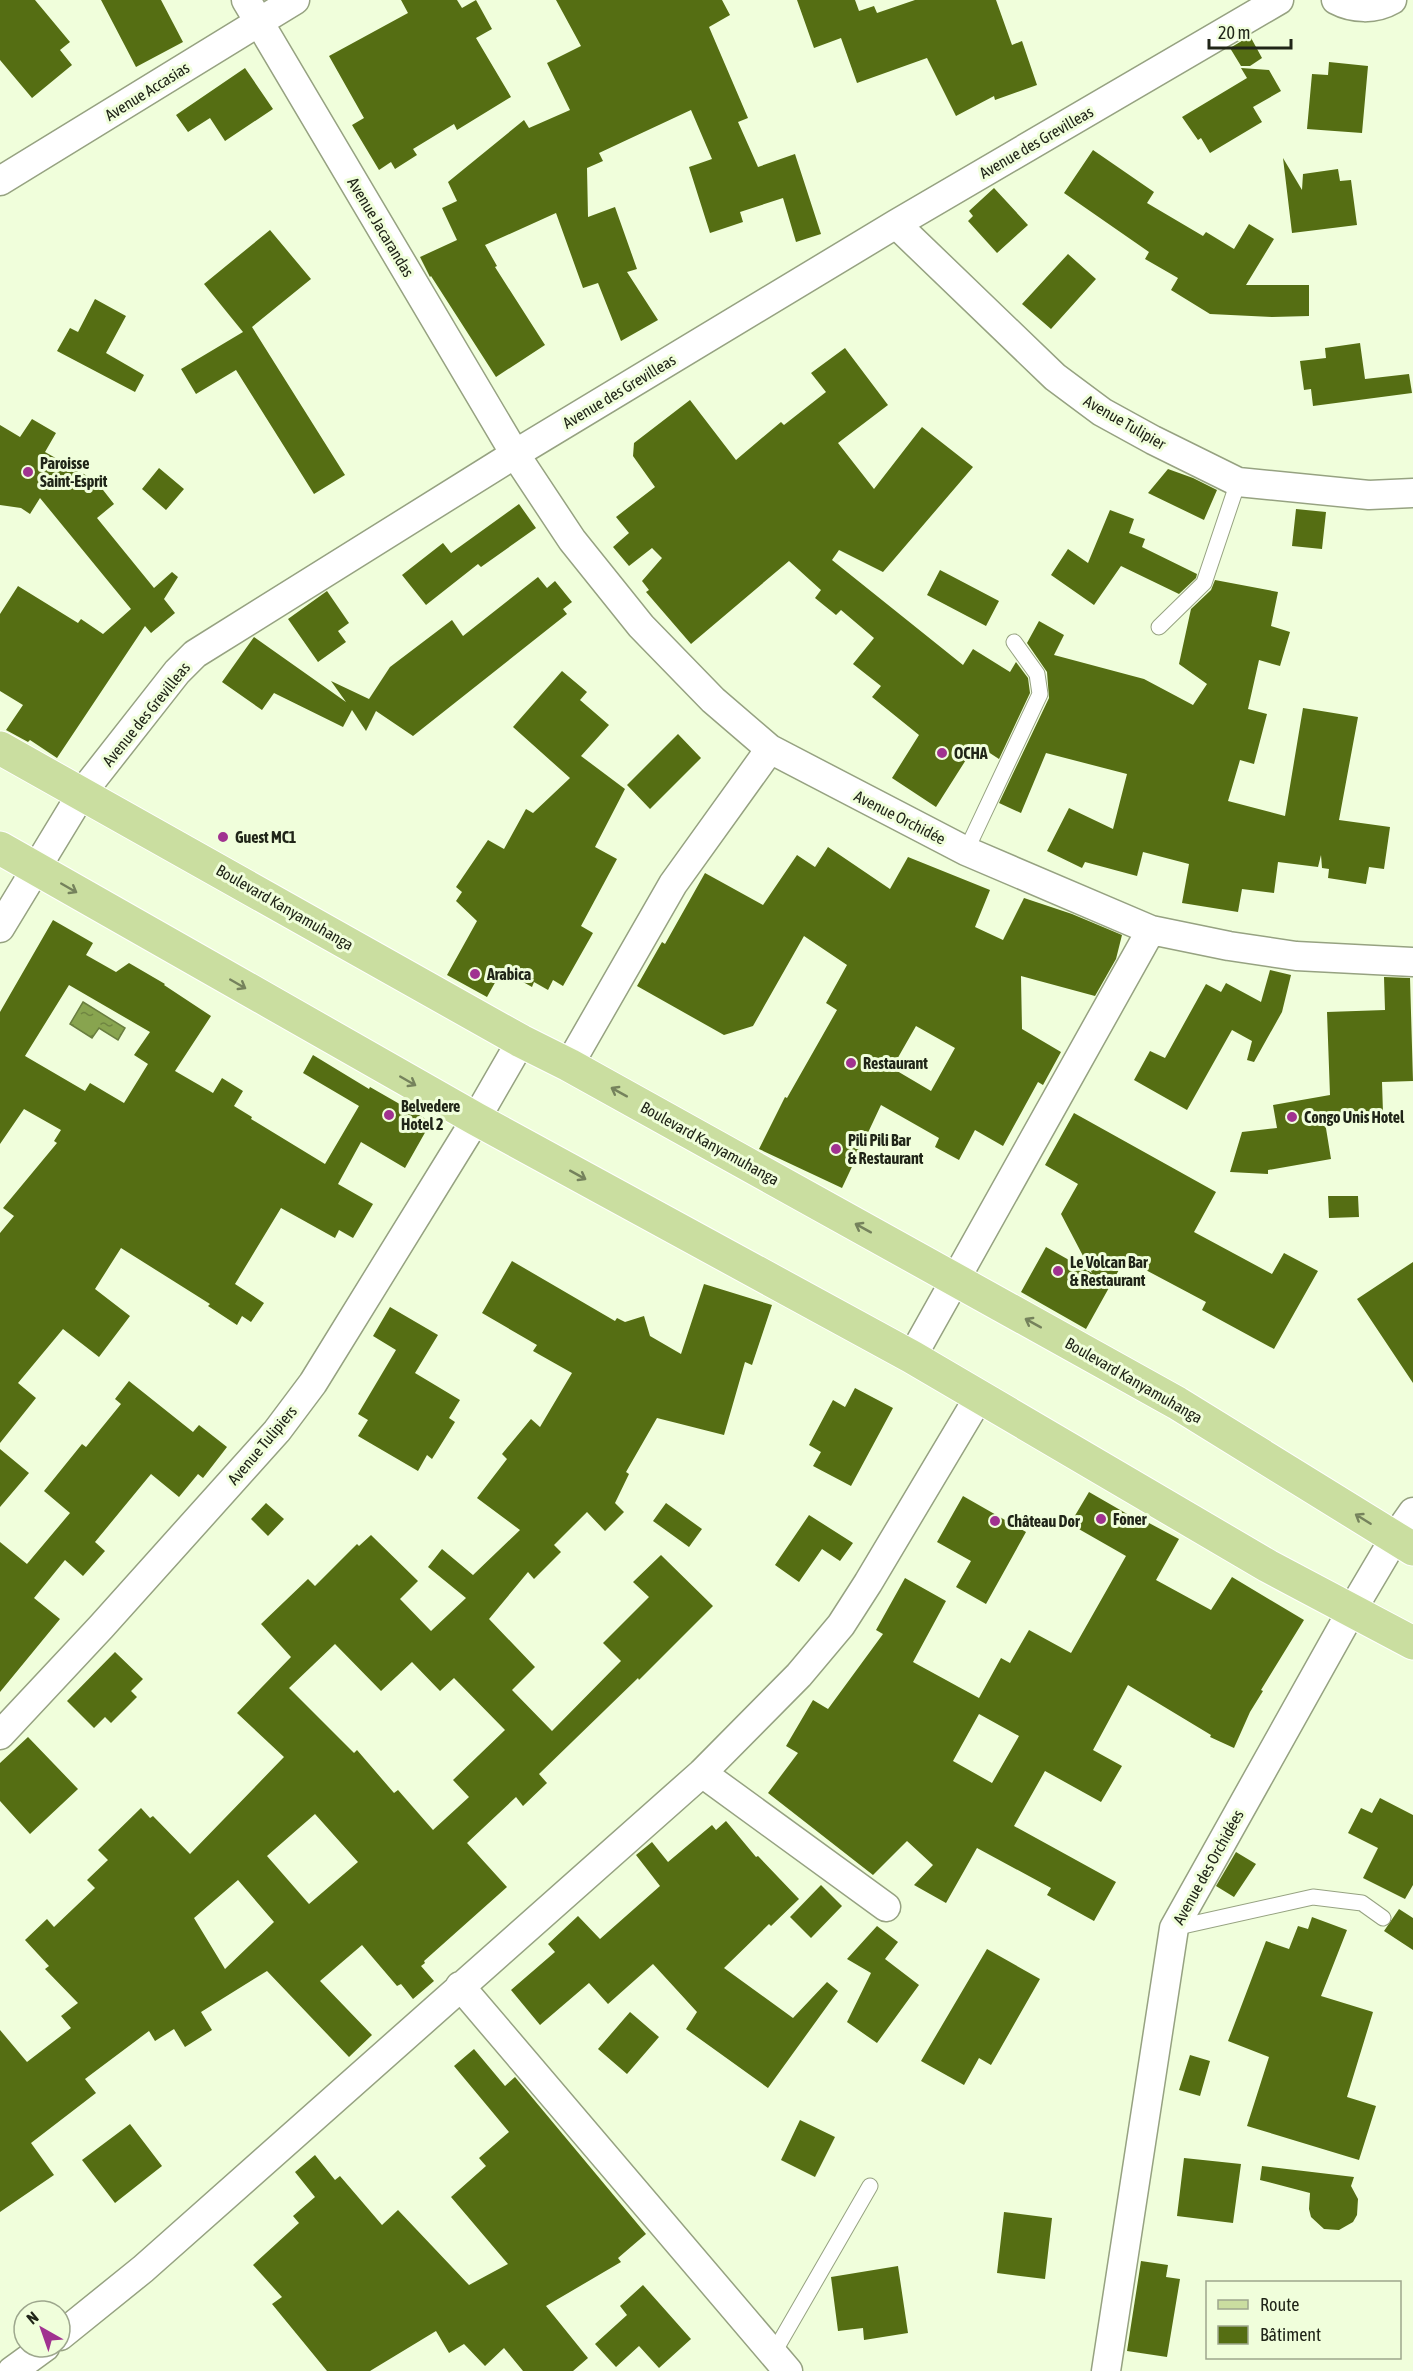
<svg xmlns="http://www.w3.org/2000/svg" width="1413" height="2371" font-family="'Asap Condensed',sans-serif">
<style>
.water{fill:url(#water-ripples);stroke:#697e3e;stroke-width:1.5}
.building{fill:#556e13;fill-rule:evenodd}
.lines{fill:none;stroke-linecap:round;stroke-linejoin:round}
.service-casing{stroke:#96a281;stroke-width:17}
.minor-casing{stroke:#96a281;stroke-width:31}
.primary-casing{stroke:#fff;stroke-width:35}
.service{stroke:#fff;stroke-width:15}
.minor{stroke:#fff;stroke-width:28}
.primary{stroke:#cadea0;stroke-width:33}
.oneway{stroke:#75825c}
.poi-dot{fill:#a03290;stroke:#f0fedb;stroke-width:2}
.labels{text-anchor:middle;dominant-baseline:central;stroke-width:6;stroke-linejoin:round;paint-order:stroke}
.street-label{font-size:16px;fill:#202518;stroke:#f0fedb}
.poi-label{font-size:16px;font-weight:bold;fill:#202518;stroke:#f0fedb;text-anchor:start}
</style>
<defs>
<pattern id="water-ripples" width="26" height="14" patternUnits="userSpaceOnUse" patternTransform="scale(1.5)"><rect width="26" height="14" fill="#88a44f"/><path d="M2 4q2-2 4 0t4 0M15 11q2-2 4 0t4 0" fill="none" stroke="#6f8541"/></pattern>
</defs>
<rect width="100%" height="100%" fill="#f0fedb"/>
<path class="water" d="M83,1002L125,1028L118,1040L99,1028L92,1038L70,1024Z"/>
<path class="building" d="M0,0H35L70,42L60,50L72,65L32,98L0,60Z
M101,0H161L183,42L136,67Z
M401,0H457L462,8L476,0L492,29L476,38L511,97L457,130L454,124L413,149L417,155L395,169L391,162L379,170L352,125L364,118L329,56L408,13Z
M556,0H722L730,15L709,27L748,118L738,122L758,167L795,154L821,234L796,242L783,198L740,212L743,222L710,233L689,167L712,159L691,110L599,153L603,161L587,168L588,217L615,207L637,269L627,272L658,320L621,341L598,283L583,288L556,213L485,245L497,266L495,267L545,345L496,377L431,276L430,277L420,257L457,240L442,208L457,201L448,182L524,120L529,128L570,110L547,63L581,46Z
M797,0H855L859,11L874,6L877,13L915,0H996L1012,45L1022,41L1037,85L995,100L994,96L956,116L927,58L857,83L841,38L814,48Z
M1250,36L1262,58L1250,66H1241L1230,48Z
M1329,62L1368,66L1362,133L1307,129L1312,74L1328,75Z
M245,68L273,109L225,141L210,118L188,132L176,115Z
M1241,68L1269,70L1281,91L1253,107L1262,122L1210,153L1201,138L1198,140L1182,117L1247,78Z
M1093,150L1154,192L1147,203L1203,236L1206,232L1234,249L1249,224L1274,239L1246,285H1309V316L1272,317L1210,314L1171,290L1178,278L1145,259L1149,252L1064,193Z
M1283,158L1302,190L1303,174L1338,169L1340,181L1351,180L1357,225L1292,233Z
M994,188L1028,225L997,253L968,221L973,216L969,211Z
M270,230L311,279L252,327L345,475L314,494L236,370L196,394L181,369L243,332L204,284Z
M1068,254L1096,279L1051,329L1022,304Z
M95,299L126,316L106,353L144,375L135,392L57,351L70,328L78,332Z
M1360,343L1365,379L1409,374L1412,393L1313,406L1311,389L1304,390L1300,361L1326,358L1325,348Z
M845,348L888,405L838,443L874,489L922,427L973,467L883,572L839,550L832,560L963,665L973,649L1010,672L1016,662L1028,678L1030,693L999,759L976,744L936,807L892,778L919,735L872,697L881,686L853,664L874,638L841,610L836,615L815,598L821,590L789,561L691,644L646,592L649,590L642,581L662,558L652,548L629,566L613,547L629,533L616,517L655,487L633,456L634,443L690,400L736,460L781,422L784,425L826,392L811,373Z
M32,419L56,433L45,452L96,481L114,504L97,518L154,588L172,572L178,577L164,599L175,613L151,633L145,626L57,758L30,740L28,742L6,730L23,705L0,691V614L18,586L78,623L81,619L103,634L131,609L40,498L30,514L21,508L0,505V425L20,437Z
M159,468L184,489L166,510L142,489Z
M1168,469L1193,478L1217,490L1204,520L1148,493Z
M519,504L536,528L481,567L478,564L426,605L402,575L443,543L451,553Z
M1296,509L1326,512L1322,549L1292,546Z
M1110,510L1134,519L1129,533L1145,539L1142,547L1197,574L1196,578L1179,594L1121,566L1094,605L1051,575L1068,549L1088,563Z
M940,570L999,601L986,626L927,595Z
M538,577L547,588L555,581L572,602L563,609L567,614L413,736L376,711L366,731L352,710L343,727L274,693L262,710L222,682L254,637L346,702L331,681L369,699L390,667L452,620L463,636Z
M1215,580L1278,592L1271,626L1290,632L1280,666L1259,660L1248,709L1267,714L1254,764L1240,760L1228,801L1285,816L1303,708L1358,717L1339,820L1390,827L1384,869L1369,867L1366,884L1328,878L1329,869L1322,868L1321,855L1318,867L1278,862L1274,893L1242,889L1238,912L1182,903L1189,864L1143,852L1137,876L1085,862L1082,868L1047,851L1069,808L1113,829L1127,774L1046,753L1021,813L999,803L1049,698L1047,672L1027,643L1039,621L1064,635L1054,655L1144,679L1193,705L1207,684L1179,664L1191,609L1211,590Z
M327,591L349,623L338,631L346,642L318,662L288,619Z
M562,671L587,692L580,700L609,725L581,756L625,789L595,847L617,859L581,926L593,933L563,986L553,980L548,990L534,982L532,987L502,970L487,997L447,975L477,921L456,901L462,892L456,887L488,840L504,849L526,809L533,813L570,778L513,727Z
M678,734L701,758L650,809L627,785Z
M828,847L890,889L908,857L990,890L975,927L1003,940L1024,898L1072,914L1122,935L1116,959L1095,996L1021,976L1022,1029L1061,1052L1043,1085L1038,1082L1003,1146L975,1130L959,1160L935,1147L939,1138L881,1105L842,1188L759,1149L785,1097L787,1098L837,1010L826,1003L847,965L804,936L753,1026L724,1035L637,986L662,942L665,944L705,873L763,905L797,855L815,867ZM916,1026L955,1048L931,1091L892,1068Z
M53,920L93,943L86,955L116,972L129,963L165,984L164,985L211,1016L175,1071L213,1093L222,1078L243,1091L234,1106L252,1117L251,1119L325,1164L359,1106L303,1073L313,1055L369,1089L370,1087L431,1122L405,1168L361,1142L338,1184L373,1204L353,1238L339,1230L335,1238L281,1208L235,1284L264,1303L251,1322L242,1316L237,1325L208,1306L210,1304L121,1248L95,1289L130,1316L99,1357L63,1329L18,1383L36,1398L0,1443V1233L14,1216L3,1208L57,1143L54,1141L61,1130L24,1109L0,1144V1012ZM69,985L150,1032L134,1055L148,1064L124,1103L90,1083L85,1091L25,1056Z
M1270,970L1291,975L1282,1012L1254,1062L1247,1060L1252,1041L1232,1030L1187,1110L1134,1080L1150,1051L1165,1058L1206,984L1221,992L1226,983L1261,1002Z
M1384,977L1410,978L1413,1081L1382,1082L1383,1113L1324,1116L1331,1159L1268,1170V1174L1230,1172L1242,1132L1277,1128L1273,1105L1330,1095L1327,1012L1385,1010Z
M1074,1113L1216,1192L1194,1232L1272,1274L1284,1253L1318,1271L1274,1349L1202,1310L1206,1302L1125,1259L1086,1329L1021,1292L1046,1247L1092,1273L1061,1214L1078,1184L1045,1165Z
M1328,1196H1358L1359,1217L1329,1218Z
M512,1261L615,1321L617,1318L625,1322L644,1316L650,1336L681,1354L704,1284L772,1305L752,1365L745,1362L724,1435L657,1418L626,1472L629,1474L615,1503L624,1512L605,1531L587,1512L554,1545L561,1552L534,1579L528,1572L489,1619L535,1667L512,1690L552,1731L621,1661L603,1643L649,1597L633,1582L661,1555L713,1606L639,1680L638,1678L539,1774L547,1783L523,1806L516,1797L467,1843L507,1887L424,1961L425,1963L421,1966L434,1981L413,1999L401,1984L397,1986L362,1945L320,1981L372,2035L349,2057L267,1971L201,2012L212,2030L185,2047L174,2029L155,2041L149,2031L85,2079L96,2093L31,2143L54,2175L0,2212V2030L27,2062L71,2028L61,2016L78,2003L45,1969L49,1966L25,1940L47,1919L54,1927L95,1888L87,1880L108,1860L98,1850L141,1808L150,1818L153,1816L190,1854L284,1757L237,1713L291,1657L261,1624L308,1579L315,1586L357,1544L359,1546L371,1535L418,1581L400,1599L431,1631L466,1598L428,1567L442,1549L473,1575L520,1530L477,1498L507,1459L502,1454L531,1419L540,1427L572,1373L533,1351L537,1345L482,1313ZM335,1644L381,1691L412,1662L440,1691L454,1678L505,1730L453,1780L469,1797L433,1830L398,1790L394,1793L357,1750L354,1753L289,1688ZM315,1814L358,1862L309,1904L267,1856ZM238,1880L274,1922L225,1969L194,1918Z
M1413,1262V1383L1357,1299Z
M390,1307L438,1335L415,1373L460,1400L449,1418L455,1422L432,1459L427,1455L418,1471L358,1436L368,1420L358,1414L396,1350L373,1336Z
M129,1381L193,1432L199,1425L227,1447L203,1478L198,1474L179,1497L151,1474L95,1542L105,1551L83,1576L65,1560L34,1598L60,1619L0,1692V1542L27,1564L70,1513L44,1491L82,1444L86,1447L121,1404L115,1399Z
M855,1388L893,1408L851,1486L813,1466L821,1452L809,1445L833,1400L845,1407Z
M0,1449L29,1473L0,1507Z
M1089,1492L1148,1526L1149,1523L1179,1539L1156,1580L1211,1610L1232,1577L1304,1620L1261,1690L1263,1691L1250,1712L1234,1748L1210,1737L1211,1735L1128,1685L1093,1750L1122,1766L1101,1802L1045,1771L1014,1826L1116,1882L1094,1921L1047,1895L1051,1888L977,1848L946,1903L914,1885L933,1865L907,1841L873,1875L768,1793L798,1753L786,1746L813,1700L828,1709L883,1634L876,1630L905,1578L946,1601L913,1662L979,1698L1001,1658L1010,1663L1029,1630L1071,1653L1126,1556L1070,1524ZM979,1714L1019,1736L992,1783L953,1761Z
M963,1496L1026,1532L986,1604L956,1587L971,1561L937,1542Z
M266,1503L284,1519L268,1536L251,1519Z
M666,1503L702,1529L689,1547L653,1521Z
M809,1515L853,1543L840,1561L822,1549L799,1582L775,1565Z
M115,1652L143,1679L131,1691L137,1697L111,1723L105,1717L94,1728L67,1701Z
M28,1737L78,1789L30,1834L0,1801V1763Z
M1380,1798L1413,1815V1885L1405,1899L1363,1878L1378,1848L1348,1833L1361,1808L1372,1813Z
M726,1821L756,1857L758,1856L799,1899L771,1926L769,1924L724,1968L793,2018L827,1982L838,1991L768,2088L686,2029L697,2012L653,1964L608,2004L589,1983L540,2025L511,1990L555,1952L548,1944L578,1916L600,1939L660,1886L636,1855L652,1842L668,1862L712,1825L716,1830Z
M1236,1852L1256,1864L1234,1897L1216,1886Z
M821,1885L842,1906L811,1938L790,1917Z
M1399,1909L1413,1918V1950L1384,1931Z
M1312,1917L1347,1930L1321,1996L1373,2012L1347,2097L1376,2106L1359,2160L1247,2126L1269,2057L1228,2041L1266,1941L1289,1949L1298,1926L1308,1929Z
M877,1926L898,1942L885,1959L919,1985L877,2043L847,2022L871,1973L847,1959Z
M987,1949L1040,1979L991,2065L979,2058L964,2085L921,2061Z
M630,2012L659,2037L627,2074L598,2049Z
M474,2049L505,2086L515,2077L646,2234L618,2258L621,2262L546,2306L588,2358L573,2371H523L504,2348L485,2366L464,2344L449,2353L436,2331L370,2371H327L272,2304L282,2297L253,2265L299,2223L293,2216L315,2197L295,2172L315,2155L335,2180L340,2176L382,2225L398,2210L469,2285L508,2264L451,2197L486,2166L479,2158L509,2132L454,2066Z
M1190,2055L1210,2061L1200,2096L1179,2090Z
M800,2120L835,2137L815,2177L781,2160Z
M130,2124L162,2166L115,2203L82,2160Z
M1184,2158L1241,2164L1233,2223L1177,2216Z
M1262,2166L1354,2177L1351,2186L1358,2199L1357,2215L1353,2222L1339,2230L1324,2229L1311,2217L1309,2209L1310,2193L1260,2180Z
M1004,2212L1052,2218L1045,2279L997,2273Z
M1141,2261L1168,2265L1166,2277L1180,2279L1167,2357L1127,2351Z
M898,2266L908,2333L864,2340L863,2328L838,2331L831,2277Z
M643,2285L691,2339L659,2368L639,2346L616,2367L595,2344L627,2315L620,2306Z"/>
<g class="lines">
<defs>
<path id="service" d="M1159,627L1204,583L1238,482
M966,851L1040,694L1037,674L1014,642
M1174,1928L1313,1897L1362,1903L1383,1918
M773,2354L870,2186"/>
<path id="minor" d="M246,0L515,454L572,540L641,626L713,700L770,749L966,851L1151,930L1229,946L1296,956L1413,962
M1336,0C1353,9 1375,10 1392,0
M0,181L295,0
M896,224L1055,377L1102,412L1153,440L1238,482L1369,495L1413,493
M0,928L82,793L177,672L195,654L515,454L896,224L1279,0
M569,1065L673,884L770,749
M912,1357L1151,930
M0,1735L101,1627L277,1431L313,1383L476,1119L521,1041
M702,1773L886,1907
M460,1986L788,2371
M60,2336L143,2269L702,1773L799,1675L841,1625L868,1583L979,1397
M12,2371L45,2347
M1106,2371L1174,1928L1352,1610L1394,1539L1413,1512"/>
<path id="primary" d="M0,748L521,1041L569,1065L1177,1403L1413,1549
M0,848L476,1119L912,1357L1268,1566L1413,1643"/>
</defs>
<use href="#service" class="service-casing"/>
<use href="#minor" class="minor-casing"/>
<use href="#primary" class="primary-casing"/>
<use href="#service" class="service"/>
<use href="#minor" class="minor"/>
<use href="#primary" class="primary"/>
</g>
<defs><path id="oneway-shaft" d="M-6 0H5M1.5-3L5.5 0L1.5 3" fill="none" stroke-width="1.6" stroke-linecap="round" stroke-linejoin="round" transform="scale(1.5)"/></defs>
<g class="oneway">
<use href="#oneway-shaft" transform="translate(69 888) rotate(30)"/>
<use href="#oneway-shaft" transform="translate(238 984) rotate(30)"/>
<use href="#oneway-shaft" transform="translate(408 1081) rotate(30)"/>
<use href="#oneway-shaft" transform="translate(619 1092) rotate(-151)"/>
<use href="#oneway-shaft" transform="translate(578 1175) rotate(29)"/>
<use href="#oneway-shaft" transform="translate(863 1228) rotate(-151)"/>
<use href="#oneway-shaft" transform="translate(1033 1323) rotate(-151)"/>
<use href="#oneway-shaft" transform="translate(1363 1519) rotate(-148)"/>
</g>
<g class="poi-dot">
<circle cx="28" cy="472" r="6"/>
<circle cx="942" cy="753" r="6"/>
<circle cx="223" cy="837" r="6"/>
<circle cx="475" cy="974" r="6"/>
<circle cx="851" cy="1063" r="6"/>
<circle cx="389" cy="1115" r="6"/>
<circle cx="1292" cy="1117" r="6"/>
<circle cx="836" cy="1149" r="6"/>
<circle cx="1058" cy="1271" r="6"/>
<circle cx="1101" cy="1519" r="6"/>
<circle cx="995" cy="1521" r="6"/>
</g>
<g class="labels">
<g class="street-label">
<text transform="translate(147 91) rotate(-32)">Avenue Accasias</text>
<text transform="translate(1036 142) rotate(-30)">Avenue des Grevilleas</text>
<text transform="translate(381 227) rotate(59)">Avenue Jacarandas</text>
<text transform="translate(619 391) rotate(-31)">Avenue des Grevilleas</text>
<text transform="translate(1125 422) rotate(30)">Avenue Tulipier</text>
<text transform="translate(146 714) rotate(-51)">Avenue des Grevilleas</text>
<text transform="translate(900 817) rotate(27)">Avenue Orchidée</text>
<text transform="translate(285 907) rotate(30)">Boulevard Kanyamuhanga</text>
<text transform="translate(710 1143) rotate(29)">Boulevard Kanyamuhanga</text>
<text transform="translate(1134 1380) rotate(30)">Boulevard Kanyamuhanga</text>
<text transform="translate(262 1445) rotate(-50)">Avenue Tulipiers</text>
<text transform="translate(1208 1867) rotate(-61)">Avenue des Orchidées</text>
</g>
<g class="poi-label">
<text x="40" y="463">Paroisse<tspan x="40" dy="18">Saint-Esprit</tspan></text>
<text x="954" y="753">OCHA</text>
<text x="235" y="837">Guest MC1</text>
<text x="487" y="974">Arabica</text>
<text x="863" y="1063">Restaurant</text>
<text x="401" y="1106">Belvedere<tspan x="401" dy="18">Hotel 2</tspan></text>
<text x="1304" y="1117">Congo Unis Hotel</text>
<text x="848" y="1140">Pili Pili Bar<tspan x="848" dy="18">&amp; Restaurant</tspan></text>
<text x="1070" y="1262">Le Volcan Bar<tspan x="1070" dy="18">&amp; Restaurant</tspan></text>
<text x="1113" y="1519">Foner</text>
<text x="1007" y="1521">Château Dor</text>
</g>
</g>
<rect x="1206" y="2281" width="195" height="78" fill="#f0fedb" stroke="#9da78d" stroke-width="1.5"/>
<rect x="1218" y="2300" width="30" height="9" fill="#cadea0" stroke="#9da78d" stroke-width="1.5"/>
<text x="1260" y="2311" font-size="18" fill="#202518">Route</text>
<rect x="1218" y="2326" width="30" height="18" fill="#556e13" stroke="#9da78d" stroke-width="1.5"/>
<text x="1260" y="2341" font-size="18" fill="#202518">Bâtiment</text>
<g transform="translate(42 2329) rotate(320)"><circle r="28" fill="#f0fedb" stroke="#9da78d" stroke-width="1.5"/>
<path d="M0-4.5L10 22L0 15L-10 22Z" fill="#a03290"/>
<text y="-9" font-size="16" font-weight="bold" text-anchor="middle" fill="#202518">N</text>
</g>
<path d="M1209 39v9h82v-9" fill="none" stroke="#202518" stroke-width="3"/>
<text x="1218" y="39" font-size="18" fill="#202518" stroke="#f0fedb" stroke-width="4.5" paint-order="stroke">20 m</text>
</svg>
